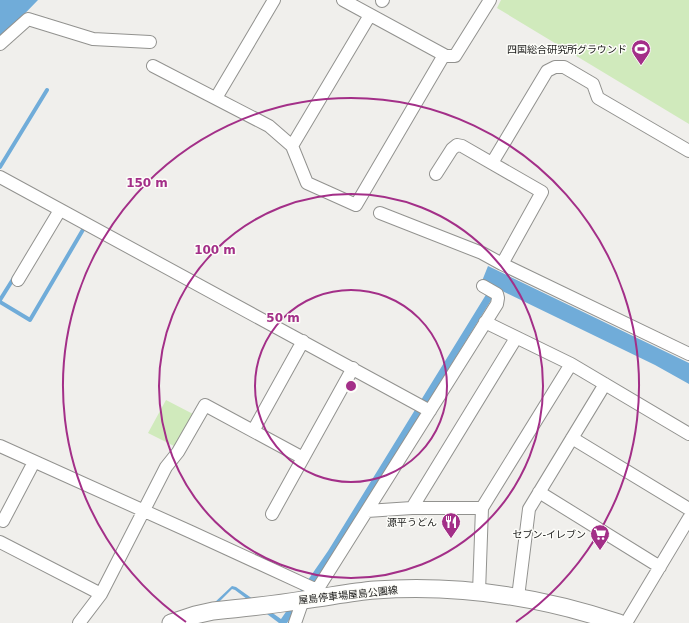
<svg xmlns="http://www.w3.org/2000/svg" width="689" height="623" font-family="'DejaVu Sans','Noto Sans JP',sans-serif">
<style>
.green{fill:#d0eabc}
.water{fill:#70acd9}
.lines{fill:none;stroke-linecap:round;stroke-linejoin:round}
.stream{stroke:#70acd9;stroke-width:4}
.minor-casing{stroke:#92928f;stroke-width:14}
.secondary-casing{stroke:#92928f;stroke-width:19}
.minor{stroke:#fff;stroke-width:12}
.secondary{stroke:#fff;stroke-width:17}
.ring{fill:none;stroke:#a32f88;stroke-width:2}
.labels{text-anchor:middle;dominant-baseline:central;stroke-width:3;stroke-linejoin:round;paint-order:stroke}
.poi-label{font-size:10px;fill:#1a1a19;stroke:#fdfdf9;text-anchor:end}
.street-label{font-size:10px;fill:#1a1a19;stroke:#fdfdf9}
.centre{fill:#a32f88;stroke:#fdfdf9;stroke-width:2}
.ring-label{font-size:12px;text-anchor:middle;font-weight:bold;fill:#a32f88;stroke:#fdfdf9;stroke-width:3;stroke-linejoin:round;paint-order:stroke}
</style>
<rect width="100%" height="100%" fill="#f0efec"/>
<path class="green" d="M501,0H689V124L497,8Z
M166,400L193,414L176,445L174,446L148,433Z"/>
<path class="water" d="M0,0H38L5,34L0,38Z
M488,266L689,363V384L655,365L498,289L323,572L287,623H279L235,590L232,589L215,606L201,623H198L213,604L232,586L236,587L281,619L328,551L487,293L482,281Z"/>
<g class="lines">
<path class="stream" d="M0,167L47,90
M0,300L15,276
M0,302L30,320L84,228"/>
<defs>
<path id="minor" d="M343,0L446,56H455L490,0
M382,1L383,0
M0,44L28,19L93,39L150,42
M153,66L269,126L292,146L307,183L356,205L444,55
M216,98L274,0
M292,146L370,15
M492,163L547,71L555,67H564L593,84L598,98L689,151
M436,174L452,149L457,145L462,146L542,192L502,264
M0,177L430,411
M380,213L482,253L502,264L689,354
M18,280L60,210
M571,364L689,434
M253,431L303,341
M572,438L689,509
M0,446L191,532L317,590
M539,492L660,567
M412,508L516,338
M367,511L412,508H482
M272,514L353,368
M3,521L34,462
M0,542L101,594
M479,592L482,508L571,364L485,322
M518,597L529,509L605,384
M317,598V590L497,304L498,298L497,294L483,286
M79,623L101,594L166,467L178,452L205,405L303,458
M295,623L303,600
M626,623L689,518"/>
<path id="secondary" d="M171,623L195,615L213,611C243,608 273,605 303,600C327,597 351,592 375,590C458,584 541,597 619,623"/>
</defs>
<use href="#minor" class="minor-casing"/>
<use href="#secondary" class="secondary-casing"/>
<use href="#minor" class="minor"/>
<use href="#secondary" class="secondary"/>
</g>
<g class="ring">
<circle cx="351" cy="386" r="96"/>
<circle cx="351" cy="386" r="192"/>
<path d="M186 622A288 288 0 1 1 516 622"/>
</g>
<defs>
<symbol id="stadium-pin" viewBox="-11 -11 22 30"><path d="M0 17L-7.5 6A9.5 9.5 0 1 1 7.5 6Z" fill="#a32f88" stroke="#fdfdf9"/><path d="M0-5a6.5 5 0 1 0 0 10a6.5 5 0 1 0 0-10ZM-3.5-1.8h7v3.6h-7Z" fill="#fff"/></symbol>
<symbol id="restaurant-pin" viewBox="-11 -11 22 30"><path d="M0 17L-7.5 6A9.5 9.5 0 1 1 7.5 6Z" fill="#a32f88" stroke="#fdfdf9"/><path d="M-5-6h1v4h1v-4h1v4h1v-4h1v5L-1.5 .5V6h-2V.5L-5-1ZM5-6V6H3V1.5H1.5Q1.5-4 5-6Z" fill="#fff"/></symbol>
<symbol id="supermarket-pin" viewBox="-11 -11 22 30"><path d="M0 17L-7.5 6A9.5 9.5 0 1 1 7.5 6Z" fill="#a32f88" stroke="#fdfdf9"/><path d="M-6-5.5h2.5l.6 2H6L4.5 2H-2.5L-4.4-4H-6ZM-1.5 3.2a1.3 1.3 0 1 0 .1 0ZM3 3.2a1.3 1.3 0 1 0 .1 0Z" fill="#fff"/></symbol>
</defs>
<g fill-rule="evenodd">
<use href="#stadium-pin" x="630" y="38" width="22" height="30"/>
<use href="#restaurant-pin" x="440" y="511" width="22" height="30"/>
<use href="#supermarket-pin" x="589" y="523" width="22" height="30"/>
</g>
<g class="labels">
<g class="poi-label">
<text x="627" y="49">四国総合研究所グラウンド</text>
<text x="437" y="522">源平うどん</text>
<text x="586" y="534">セブン-イレブン</text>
</g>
<g class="street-label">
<text transform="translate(348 595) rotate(-6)">屋島停車場屋島公園線</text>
</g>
</g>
<circle cx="351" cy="386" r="6" class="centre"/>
<g class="ring-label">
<text x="147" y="187">150 m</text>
<text x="215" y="254">100 m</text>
<text x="283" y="322">50 m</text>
</g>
</svg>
